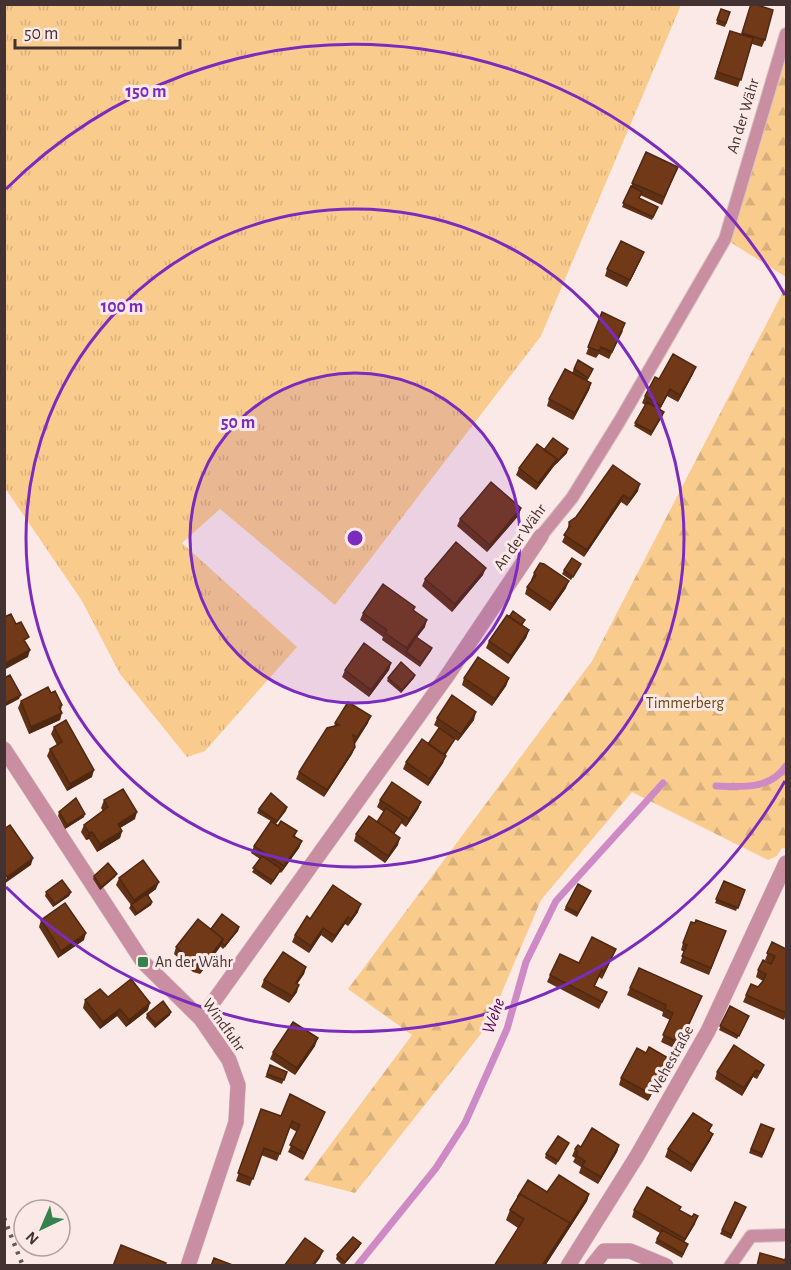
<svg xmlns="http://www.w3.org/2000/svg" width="791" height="1270" font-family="'Alegreya Sans',sans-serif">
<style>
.grass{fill:url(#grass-tufts)}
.forest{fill:url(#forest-firs)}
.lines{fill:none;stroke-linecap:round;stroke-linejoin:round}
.stream{stroke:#ce8ac5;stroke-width:7}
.service-casing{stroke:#d6c4c3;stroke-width:14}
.minor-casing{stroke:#d6c4c3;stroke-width:16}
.service{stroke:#ca8ea3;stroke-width:12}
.minor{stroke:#ca8ea3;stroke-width:15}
.rail{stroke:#685655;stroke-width:4.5;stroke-dasharray:3 6;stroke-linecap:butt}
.wall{fill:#613115}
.shaded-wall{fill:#4f2811}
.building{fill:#713918;stroke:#4f2811;stroke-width:1.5}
.ring{fill:none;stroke:#7b2cbf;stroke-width:3}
.poi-dot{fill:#36814e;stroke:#fbe9e8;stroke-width:2}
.labels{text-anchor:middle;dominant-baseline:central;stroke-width:6;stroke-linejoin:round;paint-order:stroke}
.street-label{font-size:16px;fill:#433231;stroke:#fbe9e8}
.park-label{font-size:16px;fill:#6d490d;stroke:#fbe9e8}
.poi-label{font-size:16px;fill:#433231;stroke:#fbe9e8;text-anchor:start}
.water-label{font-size:18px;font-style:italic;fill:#580254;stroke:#fbe9e8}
.centre{fill:#7b2cbf;stroke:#fbe9e8;stroke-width:3}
.ring-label{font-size:18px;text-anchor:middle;font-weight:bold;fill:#7b2cbf;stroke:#fbe9e8;stroke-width:6;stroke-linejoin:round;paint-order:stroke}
</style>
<defs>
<pattern id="grass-tufts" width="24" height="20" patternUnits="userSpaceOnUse" patternTransform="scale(1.5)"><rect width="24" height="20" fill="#f9cc8e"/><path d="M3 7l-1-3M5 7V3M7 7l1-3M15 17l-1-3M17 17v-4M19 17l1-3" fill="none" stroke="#d7b07b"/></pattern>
<pattern id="forest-firs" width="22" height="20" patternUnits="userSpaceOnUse" patternTransform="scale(1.5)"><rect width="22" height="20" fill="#f9cc8e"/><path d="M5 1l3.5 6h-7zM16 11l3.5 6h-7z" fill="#d7b07b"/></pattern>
</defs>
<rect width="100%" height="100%" fill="#fbe9e8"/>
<path class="grass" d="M4,5H681L541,336L335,605L220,509L182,543L297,647L205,751L187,757L120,674L82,601L5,488Z"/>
<path class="forest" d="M786,55V277L730,242Z
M786,286V849L782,848L777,856L768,860L632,792L541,900L488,1025L355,1193L304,1180L412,1035L348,989L592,661Z"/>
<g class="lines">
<path class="stream" d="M716,786C741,787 770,790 786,766
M357,1266L436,1168L465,1123L507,1029L526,962L556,901L663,783"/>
<defs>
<path id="service" d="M541,536L572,498L619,422L725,239L786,34
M730,1266L751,1236L786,1235"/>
<path id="minor" d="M4,749L143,962L201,1019L229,1060L238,1085L236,1122L188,1266
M201,1019L447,676L541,536
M568,1266L637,1156L708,1031L786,863
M592,1266L604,1251H630L666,1266"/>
</defs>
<use href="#service" class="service-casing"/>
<use href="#minor" class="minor-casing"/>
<use href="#service" class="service"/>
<use href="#minor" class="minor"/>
<path class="rail" d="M4,1218L23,1266"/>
</g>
<path class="wall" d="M751,4L765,40L762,47L752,44L738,87L714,79L730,31L742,35Z
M721,9L730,12L725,27L716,24Z
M646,152L678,167L662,205L640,195L639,198L658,207L652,220L622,207Z
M641,259L627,287L605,276L607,269Z
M602,312L623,331L609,359L599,354L596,358L586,354Z
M574,369L592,372L587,381L591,383L589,390L573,420L547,406L549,399L572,373Z
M693,374L678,402L667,396L660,409L663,415L651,436L634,426L645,405L642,403L645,396L659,379Z
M544,450L567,453L554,466L536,490L516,475L519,468Z
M613,465L638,491L627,506L621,502L584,557L562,542L567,531L569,522L576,517Z
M521,508L519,515L487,552L457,526L460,519Z
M581,564L571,580L562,574L564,570Z
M534,573L566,588L550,611L525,594L527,587L532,581L531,580Z
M483,575L452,612L422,586L425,579Z
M414,610L425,627L417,637L432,648L431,651L420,667L382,640L383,637L360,620L363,613Z
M509,617L525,620L522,626L529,630L526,638L508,664L486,648L489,641Z
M391,663L389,670L369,697L342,677L345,670Z
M415,675L414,678L401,693L387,681L388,678Z
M464,678H509L506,686L492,706L462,685Z
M51,693L62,705L61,710L60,720L29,734L18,708L21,701Z
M437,718L474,720L458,741L455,739L445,756L443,763L428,786L403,769L406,762L428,744L439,728L434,725Z
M335,723H368L355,744V747L352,754L324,797L296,779L299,772L334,727Z
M54,727L92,777L67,791L47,756L50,749L57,745L51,734Z
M104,800L135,819L120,828L122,831L120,838L97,852L89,839L86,840L81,832L84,825L103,811L101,808Z
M380,800L421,802L418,809L406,827L401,823L394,834L398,845L385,863L354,841L356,834L377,822L384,812L377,807Z
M287,807L286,811L276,824L297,831L295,836L302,841L299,848L281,873L280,872L271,885L252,872L260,859L251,853L254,846L271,821L257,813L259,809Z
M59,812L84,817L65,829L58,816Z
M117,874L115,877L100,890L93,879L94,876Z
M119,878L156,889L148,895L152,902L151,905L135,916L129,908L131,905L116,885Z
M724,881L745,890L736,911L715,903Z
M46,892H71L69,896L53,907L45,896Z
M589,895L577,917L564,910L566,907Z
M358,912L348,926L345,924L332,943L321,935L309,953L292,942L295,935L310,919Z
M41,920L84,940L58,958L39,927Z
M239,927L238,931L223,949L220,946L200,974L193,972L174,954L176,947L211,929Z
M726,931L709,975L680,963L684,952L681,950L683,943Z
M772,942L786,949V1015L784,1020L743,1002L751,984L758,987L763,981L756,977L758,970L771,964L765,960Z
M613,956L602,979L599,977L595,986L607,992L599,1009L547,982L550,975L579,963Z
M306,967L304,974L297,984V992L289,1003L261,987L264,980Z
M630,988L699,1003L678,1050L661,1042L670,1020L662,1016L663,1012L627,995Z
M108,997L148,1010L126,1027L117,1016L100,1029L83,1008L85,1000Z
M730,1006L747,1019L737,1039L719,1030Z
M147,1014L170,1015L155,1028L146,1018Z
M315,1046L295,1075L270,1059L273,1052Z
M646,1053L667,1066L648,1101L619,1085L621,1078Z
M764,1065L761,1072L757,1079L753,1077L742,1096L715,1079L717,1072Z
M287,1072L282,1084L265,1077L267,1074Z
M261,1109L281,1116L325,1112L303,1160L288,1152L297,1132L290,1128L277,1161L261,1155L250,1186L236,1181Z
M761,1124L774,1129L762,1158L749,1153Z
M712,1125L709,1132L713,1134L710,1141L691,1172L665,1157L668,1149Z
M569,1143L556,1165L545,1158L546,1154Z
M619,1145L617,1152L598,1184L579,1173L581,1167L573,1162L575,1158L572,1156L575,1149L581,1147Z
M547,1192L589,1194L587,1201L545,1266H494L518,1228L506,1220L510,1210L518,1196Z
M681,1207L679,1210L695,1224L684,1242L688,1244L682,1258L655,1243L660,1233L632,1217L634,1210Z
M744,1211L731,1239L720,1234L722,1230Z
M361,1243L359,1247L343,1266L336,1259L337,1255Z"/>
<path class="shaded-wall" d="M644,252L641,259L627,287L630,280Z
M696,367L693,374L678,402L680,395Z
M591,383L589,390L573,420L575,413Z
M670,389L667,396L658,413L661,406Z
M568,449L567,453L554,466L556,463Z
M557,459L554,466L536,490L538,483Z
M640,484L638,491L627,506L630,499Z
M623,495L621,502L584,557L587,550Z
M521,508L519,515L487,552L490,545Z
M486,568L483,575L452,612L455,604Z
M569,581L566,588L550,611L552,604Z
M427,620L425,627L406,652L407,648Z
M529,630L526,638L508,664L511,656Z
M30,650L28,657L4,670V664Z
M391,663L389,670L369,697L371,690Z
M415,675L414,678L401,693L402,690Z
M509,678L506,686L492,706L495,699Z
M21,695L19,699L4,707V704Z
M476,712L474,720L458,741L461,734Z
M62,713L60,720L29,734L31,727Z
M371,716L368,723L354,744L357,737Z
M355,747L352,754L324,797L327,790Z
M446,756L443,763L428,786L430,779Z
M94,770L92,777L67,791L70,784Z
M421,802L418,809L406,827L409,819Z
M137,812L135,819L115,831L118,824Z
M85,814L84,817L65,829L67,825Z
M122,831L120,838L97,852L100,844Z
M92,832L89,839L86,840L89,833Z
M400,838L398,845L385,863L388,856Z
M302,841L299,848L281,873L284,866Z
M33,858L31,865L4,884L7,877Z
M117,874L115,877L100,890L101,887Z
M159,882L156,889L132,907L134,900Z
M71,892L69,896L53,907L55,904Z
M152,902L151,905L135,916L137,913Z
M361,904L358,912L348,926L351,919Z
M348,917L345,924L332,943L335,936Z
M239,927L238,931L223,949L225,946Z
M323,928L321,935L309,953L311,946Z
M86,933L84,940L58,958L61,951Z
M223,939L221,946L200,974L203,966Z
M616,949L613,956L602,979L604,972Z
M306,967L304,974L293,990L296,983Z
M299,985L297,992L289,1003L292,996Z
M150,1003L148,1010L126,1027L129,1020Z
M120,1009L117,1016L100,1029L103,1022Z
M171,1012L170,1015L155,1028L156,1024Z
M318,1038L315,1046L295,1075L297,1068Z
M670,1059L667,1066L648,1101L651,1094Z
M756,1070L753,1077L742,1096L744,1088Z
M325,1112L322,1120L303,1160L305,1153Z
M713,1134L710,1141L691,1172L693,1165Z
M619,1145L617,1152L598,1184L601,1177Z
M589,1194L587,1201L545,1266H542Z
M698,1216L695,1224L682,1246L685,1239Z
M361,1243L359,1247L343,1266L345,1262Z
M323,1251L320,1258L314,1266H312Z"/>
<path class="building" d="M751,4H754L773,10L765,40L742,33Z
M721,9L730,12L726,23L717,20Z
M730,31L753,38L741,80L717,72Z
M646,152L678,167L664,197L632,183Z
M631,186L642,192L639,198L658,207L653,217L623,203Z
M621,241L644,252L630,280L607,269Z
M602,312L625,323L612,352L601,347L599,351L588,347Z
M673,354L696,367L680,395L670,389L661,406L645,396L655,377L659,379Z
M578,360L593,369L588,378L574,369Z
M565,369L591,383L575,413L549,399Z
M647,402L664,412L652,432L635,423Z
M553,438L568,449L556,463L557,459L544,450Z
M537,444L557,459L538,483L519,468Z
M613,465L640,484L630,499L623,495L587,550L564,535L570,526L569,522L576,517Z
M491,482L521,508L490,545L460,519Z
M456,542L486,568L455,604L425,579Z
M572,558L581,564L573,577L564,570Z
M540,563L544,564L569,581L552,604L527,587L536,575L534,573Z
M383,584L415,607L413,610L427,620L407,648L385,633L387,630L363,613Z
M513,611L525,620L521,625L509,617Z
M11,614L16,624L21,622L29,637L24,640L30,650L4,664V617Z
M507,615L529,630L511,656L489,641Z
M416,637L432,648L421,663L406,652Z
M364,643L391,663L371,690L345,670Z
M478,657L509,678L495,699L464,678Z
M401,662L415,675L402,690L388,678Z
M10,675L21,695L4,704V678Z
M48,687L51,693L55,691L62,705L59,707L62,713L31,727L21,701Z
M452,695L476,712L461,734L437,718Z
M348,702L371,716L357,737L353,735L355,747L327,790L299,772L327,728L339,725L335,723Z
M66,720L94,770L70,784L50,749L62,742L54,727Z
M439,728L455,739L444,755L428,744Z
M422,739L446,756L430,779L406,762Z
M392,782L421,802L409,819L380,800Z
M123,789L137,812L118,824L122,831L100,844L92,832L89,833L84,825L108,807L104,800Z
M271,793L287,807L277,821L259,809Z
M76,798L85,814L67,825L59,812Z
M386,808L403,820L394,833L377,822Z
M369,816L400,838L388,856L356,834Z
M271,821L278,826L281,821L297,831L293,836L302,841L284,866L254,846Z
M10,825L33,858L7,877L4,873V829Z
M262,856L281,869L273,881L253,868Z
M143,860L159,882L134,900L119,878Z
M108,863L117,874L101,887L94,876Z
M62,880L71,892L55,904L46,892Z
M724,881L745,890L738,908L716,899Z
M578,884L591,891L578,913L566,907Z
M333,885L361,904L351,919L348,917L335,936L323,928L311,946L295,935L307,916L310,919Z
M147,894L152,902L137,913L131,905Z
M65,903L86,933L61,951L41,920Z
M222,914L239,927L225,946L222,943L223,939L211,929Z
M198,919L223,939L203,966L196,965L176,947Z
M696,920L726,931L711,968L682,956L687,945L683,943L691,922L695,923Z
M592,937L616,949L604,972L602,970L594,986L607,992L602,1002L550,975L560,954L579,963Z
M772,942L786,949V1013L746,995L751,984L758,987L763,981L766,974L758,970L763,960L771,964L775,956L767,953Z
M283,952L306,967L296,983L299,985L292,996L264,980Z
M639,968L702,996L680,1043L663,1035L673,1013L665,1009L666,1005L630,988Z
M131,979L150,1003L129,1020L120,1009L103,1022L85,1000L100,989L108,997Z
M163,1001L171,1012L156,1024L147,1014Z
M730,1006L749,1016L739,1036L720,1026Z
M293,1022L318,1038L297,1068L273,1052Z
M734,1045L764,1065L760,1072L756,1070L744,1088L717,1072Z
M649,1047L670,1059L651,1094L621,1078L637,1048L646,1053Z
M270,1065L287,1072L284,1080L267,1074Z
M290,1094L325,1112L305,1153L290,1145L300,1125L292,1121L280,1154L264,1148L253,1179L238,1173L261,1109L281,1116Z
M693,1113L712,1125L708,1131L713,1134L693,1165L668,1149Z
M761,1124L774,1129L763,1154L751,1149Z
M592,1128L619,1145L601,1177L582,1166L585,1161L576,1155L578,1152L575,1149L578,1145L581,1147Z
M558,1136L569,1143L558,1161L546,1154Z
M559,1175L589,1194L569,1226L570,1223L520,1194L519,1196H518L528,1180L547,1192Z
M647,1187L681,1207L679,1210L692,1217L694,1214L698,1216L685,1239L634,1210Z
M520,1194L570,1223L542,1266H494L524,1219L510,1210Z
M735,1202L746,1207L732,1235L722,1230Z
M662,1230L688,1244L683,1254L657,1239Z
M353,1237L361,1243L345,1262L337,1255Z
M305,1238L323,1251L312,1266H284Z
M121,1245L166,1263L165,1266H113Z
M760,1253L785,1260L786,1256V1266H757Z
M214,1258L235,1266H211Z"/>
<circle cx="355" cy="538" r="165" fill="#7b2cbf" fill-opacity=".12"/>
<g class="ring">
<circle cx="355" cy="538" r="165"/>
<circle cx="355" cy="538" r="329"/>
<path d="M785 781A494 494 0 0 1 6 887M6 189A494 494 0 0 1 785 295"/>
</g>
<rect class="poi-dot" x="137" y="956" width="12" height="12" rx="3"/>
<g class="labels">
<g class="street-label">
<text transform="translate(743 116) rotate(-73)">An der Währ</text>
<text transform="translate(520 537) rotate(-54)">An der Währ</text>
<text transform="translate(224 1025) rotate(54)">Windfuhr</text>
<text transform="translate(671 1060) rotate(-61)">Wehestraße</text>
</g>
<g class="park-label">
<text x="685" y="703">Timmerberg</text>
</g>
<g class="poi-label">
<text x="155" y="962">An der Währ</text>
</g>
<g class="water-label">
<text transform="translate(494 1016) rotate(-71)">Wehe</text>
</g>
</g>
<circle cx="355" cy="538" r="9" class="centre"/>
<g class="ring-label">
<text x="146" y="97">150 m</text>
<text x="122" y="312">100 m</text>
<text x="238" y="428">50 m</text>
</g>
<rect width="791" height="1270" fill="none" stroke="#433231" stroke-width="12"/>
<g transform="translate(42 1228) rotate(224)"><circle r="28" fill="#fbe9e8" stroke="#b1a09f" stroke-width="1.5"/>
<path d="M0-4.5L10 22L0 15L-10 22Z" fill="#36814e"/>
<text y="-9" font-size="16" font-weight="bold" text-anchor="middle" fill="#433231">N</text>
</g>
<path d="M15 39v9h165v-9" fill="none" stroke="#433231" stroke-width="3"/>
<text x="24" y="39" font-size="18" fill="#433231" stroke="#fbe9e8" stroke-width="4.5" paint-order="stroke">50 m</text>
</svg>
